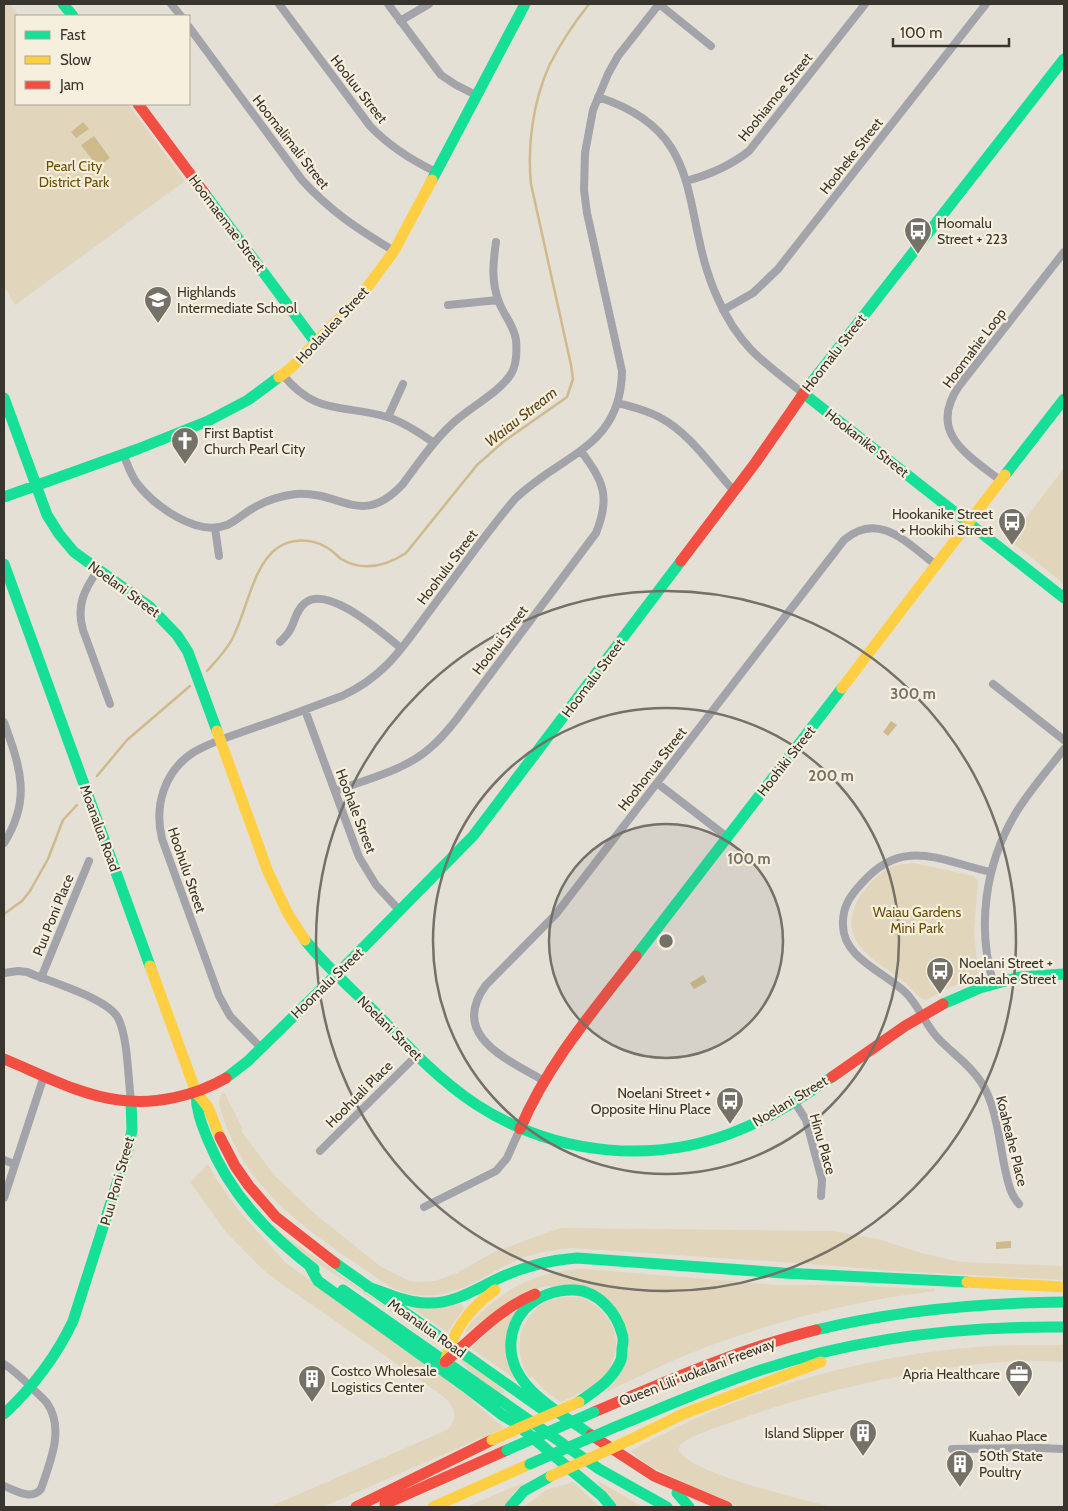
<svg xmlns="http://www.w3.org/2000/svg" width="1068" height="1511" font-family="Cabin,sans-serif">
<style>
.green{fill:#e1d5bc}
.water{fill:#cfba8c}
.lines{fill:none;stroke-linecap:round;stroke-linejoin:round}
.stream{stroke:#cfba8c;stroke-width:2.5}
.street{stroke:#a3a3aa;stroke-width:8}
.fast{stroke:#16e098;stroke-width:11}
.slow{stroke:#ffcf43;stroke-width:11}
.jam{stroke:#f24e42;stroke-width:11}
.fast-bridge{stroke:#16e098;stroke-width:11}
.slow-bridge{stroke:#ffcf43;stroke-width:11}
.ring{fill:none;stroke:#747169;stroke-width:2.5}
.labels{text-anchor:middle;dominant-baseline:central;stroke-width:4.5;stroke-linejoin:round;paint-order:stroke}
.street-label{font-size:14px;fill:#38352e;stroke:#f7efdd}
.park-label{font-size:14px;fill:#6b5000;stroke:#f7efdd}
.poi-label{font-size:14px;fill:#38352e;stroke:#f7efdd;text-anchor:start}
.water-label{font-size:15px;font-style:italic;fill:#594616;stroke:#f7efdd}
.centre{fill:#747169;stroke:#f7efdd;stroke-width:2.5}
.ring-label{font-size:15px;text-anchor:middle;font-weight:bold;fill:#747169;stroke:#f7efdd;stroke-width:4.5;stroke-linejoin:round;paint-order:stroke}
</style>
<rect width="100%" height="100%" fill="#e4e0d6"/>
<path class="green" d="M4,4H10L19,16H16V104H128L185,181L15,305L4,286Z
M1064,468V584L1009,540Z
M914,863L974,876L978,881L974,931L978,973L975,977L944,990L942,988L938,991L939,993L926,1000C917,999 911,986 903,981C887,968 864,957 855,938C842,914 867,880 888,869C896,864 905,864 914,863Z
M224,1092L243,1129L241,1131L275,1176L314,1213L380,1266L409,1281L420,1282L435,1281L457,1273L494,1252L560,1228L832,1231L878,1239L921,1253L961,1262L1064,1266V1280L894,1271L809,1264L571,1248C555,1250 538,1252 522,1258C486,1272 461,1299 418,1295C407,1294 395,1290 386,1284C320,1238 252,1200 224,1120C221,1110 215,1099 224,1092Z
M208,1164L217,1180L239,1211L285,1262L458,1388L504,1428L323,1507H269L447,1430C459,1418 455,1406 443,1396L279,1282L261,1268L226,1232L190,1182Z
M270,1224L289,1239L440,1345H437C411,1327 385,1307 359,1290C327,1269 296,1253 270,1224Z
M585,1269L778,1285H832L935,1289V1291C861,1300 790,1317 720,1342C680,1356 642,1375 604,1393L616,1381L620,1312L548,1286L539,1288L465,1333C469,1323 478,1315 487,1307C516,1282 547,1270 585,1269Z
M564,1297C571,1297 577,1297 583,1299C608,1308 623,1335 613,1360C611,1365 610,1371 606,1374C594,1388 577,1394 561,1402L544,1390L532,1376L530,1378C506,1346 525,1301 564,1297Z
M461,1304L464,1308L447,1332L411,1308Z
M516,1312L518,1381L471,1348L508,1313Z
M1012,1345H1064V1362C1005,1358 944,1367 886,1379C833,1390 782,1403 732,1422C718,1427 689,1436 680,1445L679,1450C687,1473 806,1500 832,1507H741L727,1503L648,1465L630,1451C747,1387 878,1350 1012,1345Z
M461,1358L499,1385L505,1393H500L470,1372L459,1359Z
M598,1481L643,1507H618L597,1482Z
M525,1482L514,1492L503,1507H466Z
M573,1482L600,1507H524L546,1490Z"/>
<path class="water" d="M83,122L89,129L76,138L71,132Z
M94,136L110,158L98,167L81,145Z
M891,721L897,725L888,736L883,732Z
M703,975L707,982L694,989L690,983Z
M1011,1241V1248L996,1249V1242Z"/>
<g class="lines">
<path class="stream" d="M207,671C216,661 225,652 231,641C246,615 252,567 276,549C290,538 311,538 326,547C332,550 336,555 341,559C363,572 386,566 406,553L477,465L503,442L567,397L573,379L571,365L531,184C527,146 533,102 549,66C560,44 574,23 589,4
M97,776L127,740L190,686
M4,914L22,901L30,891L48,859L63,820L77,805"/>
<path class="street" d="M171,4L181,16
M279,4L370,126C390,147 411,160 436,172
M388,4L441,75L456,85L476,95
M400,21L429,4
M189,27L302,180C330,211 359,230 394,251
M598,97C711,133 678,213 718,299C739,346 763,362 803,393
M686,181C709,175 730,166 749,151L865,4
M448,305L498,300
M723,310L753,293L778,269L986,4
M283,375C316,416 344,404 387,417C404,422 420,433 434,443
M618,403C632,407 646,410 659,417C690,433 711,466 734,491
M388,417L403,384
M123,454C127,463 130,473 136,482C154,506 197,537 227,525C236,521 242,515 250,510C264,501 279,496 296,494C342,491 361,528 402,485C418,464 433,441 453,423C470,407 499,393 511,374C517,364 517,351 516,340C514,325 504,316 499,302C491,282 493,263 496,242
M1001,481C968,455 927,433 959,386L1064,252
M215,528L219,556
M98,570C84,590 76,606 83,630L110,704
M280,642C284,638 288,634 290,630C295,621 296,610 305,603C328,584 383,634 401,648
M993,684L1064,740
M305,710L359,857L376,885L400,911
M4,722C20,767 32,799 4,843
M657,783L727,837
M335,791C367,779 404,771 430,748C440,740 448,730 456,720L596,533C611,496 603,481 581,451
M991,872C940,861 903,836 862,883C850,896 842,907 843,926C844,959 885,972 906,993C918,1005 925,1023 936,1036C951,1053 968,1062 981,1082C997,1107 999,1141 1005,1169C1008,1182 1010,1194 1019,1204
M4,973L18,971L27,972C50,982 107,998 118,1018C128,1037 128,1079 131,1101
M41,978L89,861
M993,982C977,927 985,866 1014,816C1028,792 1047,771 1064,749
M261,1048L230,1016L219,996L162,839C154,806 164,771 194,752C214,740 238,734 259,726C287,717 314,706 342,696C387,675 403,646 431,609C459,572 485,534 515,499C561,454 621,448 622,371L587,213L584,190L585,153L593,110L608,74L618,56L659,4L711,46
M544,1081C509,1060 448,1036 486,985L556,914L844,540C879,510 908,544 936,565
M794,1101L806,1120L822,1180L821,1196
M320,1151L417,1055
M4,1160L14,1164
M4,1198L44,1076
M424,1207L496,1171L507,1158L520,1129
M4,1364C15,1371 24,1380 33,1389C38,1394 43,1398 47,1403C65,1429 50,1462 41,1489C31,1501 15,1490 4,1486
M952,1449L1040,1448L1064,1449"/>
<path class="fast" d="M63,4L73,16
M432,180L525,4
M205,194L316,343
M808,387L1064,59
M803,393L1064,598
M4,398L47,515L59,534L74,552L150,607L177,635L188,652L217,731
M1005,475L1064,399
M4,497L138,449L208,421L248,400L279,377
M4,564L150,966
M305,940C327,968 354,991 379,1016C409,1048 440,1081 477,1105C556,1156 657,1166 744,1128C775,1115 804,1096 832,1077
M636,956L842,688
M943,1004L980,988L1020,977L1064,974
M226,1078L248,1061L346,965L473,836L681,561
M196,1092C196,1110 201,1123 208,1140C230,1194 268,1234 314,1269
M335,1263L549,1414
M309,1265L318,1281L463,1385L502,1415L514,1422L602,1496L611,1507
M368,1287C387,1293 407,1303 427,1303C457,1304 480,1286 506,1275C529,1265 552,1260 577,1258L783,1273L967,1282
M343,1290L599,1469L667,1507
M816,1330C898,1310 980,1303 1064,1302
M579,1402C597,1389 612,1381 621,1360C622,1356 622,1352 622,1349C623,1344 624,1338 622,1334C617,1313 598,1291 575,1290C557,1289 536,1296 524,1310C517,1318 512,1330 511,1341C507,1387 560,1412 591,1435
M4,1414C33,1387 56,1357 73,1321L128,1149L132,1130L131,1101
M615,1427C665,1407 713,1385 764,1369C861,1337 962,1326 1064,1327
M677,1493L689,1507
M510,1507L524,1491L551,1476"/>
<path class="slow" d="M279,377L291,368L360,297L394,251L432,180
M842,688L1005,475
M217,731L268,872L288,914L305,940
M150,966L196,1092L208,1107L220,1137
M967,1282L1064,1287
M445,1362C453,1330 469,1309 495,1290
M632,1439L683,1414L821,1362
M433,1507L530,1464"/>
<path class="jam" d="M138,104L205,194
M681,561L756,462L808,387
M4,1059C41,1074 79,1095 119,1100C155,1105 195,1096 226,1078
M832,1077L905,1026L943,1004
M520,1129C547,1065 593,1011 636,956
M220,1137L235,1166L249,1186L276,1217L335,1263
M445,1362C474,1337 499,1309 535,1294
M594,1412C667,1381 739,1349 816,1330
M591,1435L654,1476L727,1507
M385,1504L507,1450
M356,1507L492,1440"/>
<path class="fast-bridge" d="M507,1450L594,1412
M530,1464L615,1427"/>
<path class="slow-bridge" d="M492,1440L579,1402
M551,1476L632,1439"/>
</g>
<circle cx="666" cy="941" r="117" fill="#747169" fill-opacity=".12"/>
<g class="ring">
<circle cx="666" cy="941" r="117"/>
<circle cx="666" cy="941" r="233"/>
<circle cx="666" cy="941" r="350"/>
</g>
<defs>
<symbol id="bus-pin" viewBox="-11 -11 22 30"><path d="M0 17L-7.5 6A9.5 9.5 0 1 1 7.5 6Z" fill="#747169" stroke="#f7efdd"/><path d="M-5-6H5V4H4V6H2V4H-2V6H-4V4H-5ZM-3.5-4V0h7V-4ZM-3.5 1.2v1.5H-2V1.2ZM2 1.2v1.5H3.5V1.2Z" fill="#fff"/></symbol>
<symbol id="school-pin" viewBox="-11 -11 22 30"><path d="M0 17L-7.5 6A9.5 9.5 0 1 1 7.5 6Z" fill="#747169" stroke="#f7efdd"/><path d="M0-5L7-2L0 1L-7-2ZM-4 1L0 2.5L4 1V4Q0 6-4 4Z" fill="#fff"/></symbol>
<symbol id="church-pin" viewBox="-11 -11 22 30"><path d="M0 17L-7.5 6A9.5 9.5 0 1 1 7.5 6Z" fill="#747169" stroke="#f7efdd"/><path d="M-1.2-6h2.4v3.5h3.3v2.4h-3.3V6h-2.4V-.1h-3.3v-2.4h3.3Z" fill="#fff"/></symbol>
<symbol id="office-pin" viewBox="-11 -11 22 30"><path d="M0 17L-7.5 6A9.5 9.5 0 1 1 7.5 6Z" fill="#747169" stroke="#f7efdd"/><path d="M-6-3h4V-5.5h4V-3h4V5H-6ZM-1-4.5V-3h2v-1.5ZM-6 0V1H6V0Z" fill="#fff"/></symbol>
<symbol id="building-pin" viewBox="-11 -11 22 30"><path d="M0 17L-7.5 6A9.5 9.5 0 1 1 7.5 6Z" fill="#747169" stroke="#f7efdd"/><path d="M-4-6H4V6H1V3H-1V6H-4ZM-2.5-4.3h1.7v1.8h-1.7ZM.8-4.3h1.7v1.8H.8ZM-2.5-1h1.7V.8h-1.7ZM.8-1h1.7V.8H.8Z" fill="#fff"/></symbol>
</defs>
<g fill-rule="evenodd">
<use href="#bus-pin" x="902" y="215" width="32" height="43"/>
<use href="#school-pin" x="142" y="284" width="32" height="43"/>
<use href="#church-pin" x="169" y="425" width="32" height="43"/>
<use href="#bus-pin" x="996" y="506" width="32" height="43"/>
<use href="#bus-pin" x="924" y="955" width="32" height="43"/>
<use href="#bus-pin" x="714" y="1085" width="32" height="43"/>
<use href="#office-pin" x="1003" y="1358" width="32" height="43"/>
<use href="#building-pin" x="296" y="1363" width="32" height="43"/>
<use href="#building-pin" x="847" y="1417" width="32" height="43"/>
<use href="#building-pin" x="944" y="1448" width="32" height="43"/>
</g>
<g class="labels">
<g class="street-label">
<text transform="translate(359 89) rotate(52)">Hooluu Street</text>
<text transform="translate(775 97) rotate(-51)">Hoohiamoe Street</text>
<text transform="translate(291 142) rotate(52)">Hoomalimali Street</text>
<text transform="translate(851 156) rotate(-52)">Hooheke Street</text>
<text transform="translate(227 223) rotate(53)">Hoomaemae Street</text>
<text transform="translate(332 325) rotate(-47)">Hoolaulea Street</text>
<text transform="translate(974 348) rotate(-53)">Hoomahie Loop</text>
<text transform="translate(834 353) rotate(-52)">Hoomalu Street</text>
<text transform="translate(867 443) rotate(38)">Hookanike Street</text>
<text transform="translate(447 567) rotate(-53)">Hoohulu Street</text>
<text transform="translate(124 589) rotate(36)">Noelani Street</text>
<text transform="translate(500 640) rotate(-53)">Hoohui Street</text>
<text transform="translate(593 678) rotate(-53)">Hoomalu Street</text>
<text transform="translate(786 761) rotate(-52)">Hoohiki Street</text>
<text transform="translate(652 769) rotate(-52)">Hoohonua Street</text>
<text transform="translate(356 811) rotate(69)">Hoohale Street</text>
<text transform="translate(100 828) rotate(70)">Moanalua Road</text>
<text transform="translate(187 870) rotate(71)">Hoohulu Street</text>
<text transform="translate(53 915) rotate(-68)">Puu Poni Place</text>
<text transform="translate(327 983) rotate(-44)">Hoomalu Street</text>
<text transform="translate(390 1028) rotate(45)">Noelani Street</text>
<text transform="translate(359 1094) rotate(-45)">Hoohuali Place</text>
<text transform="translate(790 1101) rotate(-31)">Noelani Street</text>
<text transform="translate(1012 1141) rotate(76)">Koaheahe Place</text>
<text transform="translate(823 1144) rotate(74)">Hinu Place</text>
<text transform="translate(117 1181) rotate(-74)">Puu Poni Street</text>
<text transform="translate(427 1328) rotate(35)">Moanalua Road</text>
<text transform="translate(697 1372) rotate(-21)">Queen Liliʻuokalani Freeway</text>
<text x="1008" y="1436">Kuahao Place</text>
</g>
<g class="park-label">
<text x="74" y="166">Pearl City<tspan x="74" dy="16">District Park</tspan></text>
<text x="917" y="912">Waiau Gardens<tspan x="917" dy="16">Mini Park</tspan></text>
</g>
<g class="poi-label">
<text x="937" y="223">Hoomalu<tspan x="937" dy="16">Street + 223</tspan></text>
<text x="177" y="292">Highlands<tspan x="177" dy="16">Intermediate School</tspan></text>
<text x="204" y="433">First Baptist<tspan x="204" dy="16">Church Pearl City</tspan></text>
<text x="993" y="514" text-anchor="end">Hookanike Street<tspan x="993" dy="16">+ Hookihi Street</tspan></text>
<text x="959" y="963">Noelani Street +<tspan x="959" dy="16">Koaheahe Street</tspan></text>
<text x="711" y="1093" text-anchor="end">Noelani Street +<tspan x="711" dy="16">Opposite Hinu Place</tspan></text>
<text x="331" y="1371">Costco Wholesale<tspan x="331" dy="16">Logistics Center</tspan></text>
<text x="1000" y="1374" text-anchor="end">Apria Healthcare</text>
<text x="844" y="1433" text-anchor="end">Island Slipper</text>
<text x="979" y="1456">50th State<tspan x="979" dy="16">Poultry</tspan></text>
</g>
<g class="water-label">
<text transform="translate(521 417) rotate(-38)">Waiau Stream</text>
</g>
</g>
<circle cx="666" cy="941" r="8" class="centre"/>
<g class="ring-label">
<text x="913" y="699">300 m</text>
<text x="831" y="781">200 m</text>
<text x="749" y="864">100 m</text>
</g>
<rect width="1068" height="1511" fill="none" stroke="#38352e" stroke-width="10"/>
<rect x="15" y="15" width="175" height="90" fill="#f7efdd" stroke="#aba597"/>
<rect x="25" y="31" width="25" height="8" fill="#16e098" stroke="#aba597"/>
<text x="60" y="40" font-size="15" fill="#38352e">Fast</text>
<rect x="25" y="56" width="25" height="8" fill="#ffcf43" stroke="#aba597"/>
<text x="60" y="65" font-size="15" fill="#38352e">Slow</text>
<rect x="25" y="81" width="25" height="8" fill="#f24e42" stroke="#aba597"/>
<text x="60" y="90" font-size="15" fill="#38352e">Jam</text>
<path d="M893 38v8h116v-8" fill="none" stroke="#38352e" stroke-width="2.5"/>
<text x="900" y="38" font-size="15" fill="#38352e" stroke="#f7efdd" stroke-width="4" paint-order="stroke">100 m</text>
</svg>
